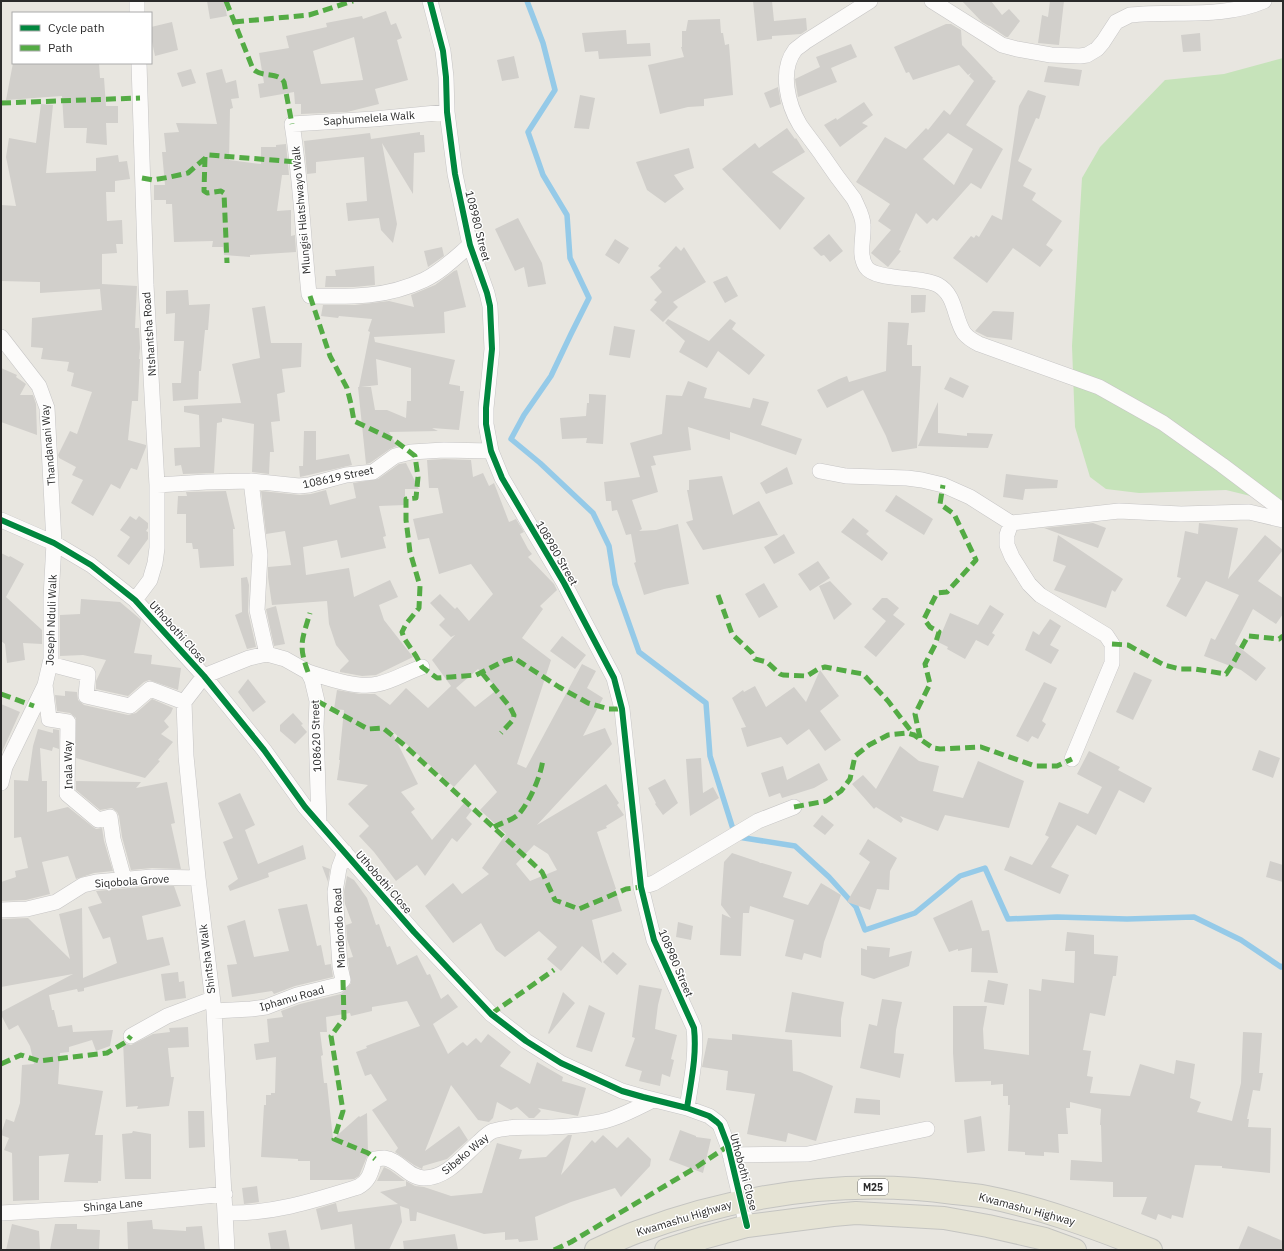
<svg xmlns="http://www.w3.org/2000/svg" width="1284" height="1251" font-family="'IBM Plex Sans',sans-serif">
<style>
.green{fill:#c6e3ba}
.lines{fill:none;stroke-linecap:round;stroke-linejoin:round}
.stream{stroke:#95cae8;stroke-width:5.5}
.building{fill:#d1cfcb;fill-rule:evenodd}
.minor-casing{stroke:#c6c5c5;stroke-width:16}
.primary-casing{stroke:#c4c4c1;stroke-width:24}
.minor{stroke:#fcfbfa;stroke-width:15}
.primary{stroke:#e5e3d4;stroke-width:22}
.quiet{stroke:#53ab44;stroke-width:5;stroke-dasharray:10 5;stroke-linecap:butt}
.cycleway-casing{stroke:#fff;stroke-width:8}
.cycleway{stroke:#00873e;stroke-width:6}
.labels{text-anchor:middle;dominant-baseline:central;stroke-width:3;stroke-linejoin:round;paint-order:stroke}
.shield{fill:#fff;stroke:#6a6a6a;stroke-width:1}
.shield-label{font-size:10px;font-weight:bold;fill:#2a2a2a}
.street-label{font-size:11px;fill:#2a2a2a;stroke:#fff}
</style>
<rect width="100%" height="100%" fill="#e8e6e0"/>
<path class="green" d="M1283,58V504L1226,490L1139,493L1106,489L1090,477L1075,427L1072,346L1082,178L1100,147L1165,80L1224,74Z"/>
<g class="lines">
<path class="stream" d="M527,1L543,43L555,90L528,132L543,175L567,215L570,258L589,298L571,334L551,376L524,415L511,439L540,463L593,513L609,546L615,584L639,652L706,703L710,756L733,829L738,837L795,846L829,877L856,907L865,930L915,913L960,876L985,868L1008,919L1057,917L1127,919L1194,917L1241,940L1281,967L1283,966"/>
</g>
<path class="building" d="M207,1H224L227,16L210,19Z
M753,1H772L774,21L806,18L807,30L801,34L772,36V39L757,41Z
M962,1H991L1002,15L1009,9L1020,21L1008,37H1006L990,26H989L982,22Z
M1050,1H1064L1059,45L1038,43L1042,15L1048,17Z
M386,11L391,25L396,23L402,38L397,40L408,80L375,89L379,104L347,112L301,114V104H295L294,92L260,98L258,84L264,83L259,53L289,48L286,36L327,27L326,23L362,16L363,19ZM354,37L363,80L321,84L313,51Z
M720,19L721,33H723L725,45L729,44L733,95L704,99V106L688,107L660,114L648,65L684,57L681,47H682V31H686L688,20Z
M172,22L178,50L155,56L151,37V27Z
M946,24H951L961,30L962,45L993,78L992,79L996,81L966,125L1003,149L981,189L971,183L937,221L933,218L927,224L916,213L899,250L901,251L888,267L871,253L891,230L878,221L890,204L856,182L885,137L906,149L926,128L928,130L944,110L950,115L974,81L969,76L971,73L968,75L959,65L913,80L909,72L906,73L894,47ZM948,133L973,149L954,185L923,159Z
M626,30L627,44L650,43L651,56L599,59L598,51L585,52L582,33Z
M1200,33L1201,51L1183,52L1181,35Z
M851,44L857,57L831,68L837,82L798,97L795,79L820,67L816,57Z
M514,56L519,78L502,81L497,60Z
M13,63H99L100,78H104L106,106H118V123H106L107,145L86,143L87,128H64L62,96L6,100Z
M1048,66L1082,70L1079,86L1044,82Z
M191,69L196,83L182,87L177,73Z
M222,69L226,83L236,80L239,98L231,99L233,108L230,109L229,160L261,164V147H276V145L286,144L289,175H282L277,211L291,210V236L295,235L296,252L250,255V257L224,255L223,247H212L213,241L174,242L172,204H166V200H154V185H165L162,152H166L164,133L179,132L176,123L217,124L206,73Z
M778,87L781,104L770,108L764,93Z
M1028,90L1046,96L1039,119L1036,118L1018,161L1032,169L1023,186L1036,193L1032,200L1062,221L1046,245L1053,250L1040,267L1013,248L987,283L953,258L971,236L974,238L976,235L979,237L992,215L1002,220L1019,106Z
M580,95L595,98L589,129L574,128Z
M864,102L873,115L862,123L868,126L840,147L824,125L836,118L837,120Z
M41,104L53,105L46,173L96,171V158L118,155L119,162L127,161L130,179L115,181V192H106L107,221L122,220L123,244H116L117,253L102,254V284L137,286L135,328H139L140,348L139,359H140L138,401H132L128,440L146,445V447L137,470L131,468L120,489L111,484L93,516L71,503L83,480L72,475L76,467L59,458L58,455L70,431L77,434L92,392L71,386L74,373L67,371L69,362L41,359L43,348L31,347L32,318L102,310L100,289L40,293V282L1,281V205L16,206L6,157L9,138L36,143Z
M787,128L795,139L796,138L805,152L772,172L805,198L780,230L722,169L755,143L759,148Z
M420,132V135H424L425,152L414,153L413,194L382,143L397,224L393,243L381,230L379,218L348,221L346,203L367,201L364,157L316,162V173L307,174L304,141L370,133L371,139Z
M689,148L694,168L674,175L684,189L665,203L647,190L636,162Z
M518,218L542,263L546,284L528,287L524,267L515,271L495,229Z
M829,234L843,251L830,262L824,255L821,256L813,248Z
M615,239L629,248L619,264L605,255Z
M676,246L681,251L684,247L706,282L673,302L678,307L663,322L650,310L657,302L654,300L662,292L650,277L661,268L658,266Z
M442,247L444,256L428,267L424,251Z
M374,266L375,285L354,287H325L326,276H336L335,270Z
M457,270L466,307L444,312L445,333L374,337L375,342L455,360L449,384L460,386V391H464L459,430L432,428L438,431L389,432L397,446L390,449L370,463L366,464L358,387H359L370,332L368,331L372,319L339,316L338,318L321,316L323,305H355L389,301L414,307L411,295L435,285L454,271ZM376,359L411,368V401H407L406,418L387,410H375L371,387H361L378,385Z
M727,276L738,296L725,303L713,282Z
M188,290L189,305L210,304L208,330H205L201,371H199L198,399L173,401L172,383H181L184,341H174L175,313L166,314V291Z
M911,295H926L925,312L911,313Z
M265,306L271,343H302L301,367L282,369L285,392L277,394L280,421L271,422L274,452H270L269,474L252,472L254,424L222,418V422L217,423L214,473L183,474L181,465L175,466L174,448L200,447L199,415L184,412V406L241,403L232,364L260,358L252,308Z
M993,311L1014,312L1012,340L987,337L975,331Z
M668,319L709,341L730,319L736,323L732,329L765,355L749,375L718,351L707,368L679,352L685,341L665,323Z
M888,322L909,323L907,345H912V366H921L917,448L892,452L886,436L863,390L827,408L817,390L839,379L847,376L849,382L886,371Z
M614,326L635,330L630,358L609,355Z
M1,368L17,375L16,377L26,384L20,395H33L36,404L37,435L1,422Z
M950,377L969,386L963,398L944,389Z
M688,381L707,388L704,398L750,408L753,398L769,402L761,425L802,439L796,455L730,432V440L688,427L691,450L653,456L656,465L651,466L658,492L632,500L642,529L639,531L656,530L678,524L689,584L664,589L644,595L634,563L636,562L631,534L626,535L617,510L612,511L611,501H606L604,482L640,477L630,443L662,434L666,395L682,396Z
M589,394L606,395L603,444L586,443L587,438L562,439L560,418L586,416L587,403H589Z
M938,402V433L967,436V433L993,434L988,448L918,446Z
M304,431H316V460L349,454L352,465L300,477L299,466H303Z
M444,459L471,460L473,477L483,473L489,486L494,483L509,522L516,519L524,532L520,534L528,549L532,554L528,557L554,584L557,590L540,606L543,609L522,638L551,660L517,764L526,768L582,664L596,671L587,688L603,698L583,736L605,728L612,744L537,825L606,784L619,803L617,805L624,815L606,826L607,828L597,832L616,889H615L622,911L592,920L602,963L582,946L561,971L547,959L557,947L539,931L505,957L496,950L481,923L453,943L425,906L453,883L462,894L489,874L482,868L506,834L480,810L497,792L475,764L454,787L391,730L418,784L401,792L415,809L411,812L432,840L464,803L472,810L466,818L472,824L457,842L452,838L425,876L417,865L396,881L374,852L359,836L369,826L348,804L368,785L337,780L340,760H339L344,710L334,709L337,690L360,694H375L390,705L406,688L428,708L451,686L432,660L455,635L451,637L439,625L445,619L430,603L440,594L455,609L457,607L469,621L493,594L471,564L439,574L429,538L418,540L413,519L443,513L438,488H429L427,460ZM478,669L498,689L475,707L456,688ZM534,845L548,854L557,870L530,881L516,864Z
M406,463L419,489H405V505L379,506L386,536L383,537L386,548L341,558L337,540L303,547L306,575L349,568L354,597L390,580L398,597L379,605L384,620L413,657L376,675L362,676L340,672V670L349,661L336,645L329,624L327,601L272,605L268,577V567L291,565L285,531L266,534L261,491L300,495L311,494L326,490L330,505L356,498L353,483L378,479L399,464Z
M787,467L793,484L766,494L760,483Z
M1006,474L1058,480L1057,488L1025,489L1023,500L1003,497Z
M722,476L733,515L759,501L778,535L703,550L686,522L693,520L687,490H689V480Z
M226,491L235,529H233L234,566L200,568L198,549H193L192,543H186V514H177L178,496H187L186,492Z
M896,495L933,519L924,535L885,511Z
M130,516L136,520L139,516L148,523V528L146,531L148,532V539L129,565L117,556L130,537L120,530Z
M853,518L869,531L866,534L888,553L882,561L841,532Z
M1093,523L1106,528L1098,548L1044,528Z
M1199,523L1238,528L1228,579L1265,535L1283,550L1258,581L1283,598V614L1276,624L1253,609L1235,644L1266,668L1256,681L1241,670L1204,656L1211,638L1215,640L1239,595L1206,581L1186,617L1166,606L1181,578L1177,577L1185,531L1198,534Z
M784,534L795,553L774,564L764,547Z
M1058,535L1123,579L1115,592L1112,590L1106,608L1054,590L1066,566L1053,561Z
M1,553L9,557L10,556L24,564L6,597L42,630V644L23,643L25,660L7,663L5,644L1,641Z
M818,561L830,578L810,591L798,574Z
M247,577L249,585L248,612L256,647L247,649L235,615L242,612L241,578Z
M830,581L852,604L834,620L819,586Z
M764,583L778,607L759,618L745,594Z
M882,598H887L899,608L893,615L905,624L876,657L864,647L886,621L872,609Z
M81,599L120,602L139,618L141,620L134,653L152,655L151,664L181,668L178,690L149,680L144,682L128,696L96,689V681L106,660L83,655L60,656V615L80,614Z
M990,605L1004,614L992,633L995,635L988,646L976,640L965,659L947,649L948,647L938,642L950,613L978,625Z
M276,606L285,644L274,646L266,609Z
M1050,619L1061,626L1050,645L1059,650L1051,664L1025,650L1033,631L1039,635Z
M562,636L586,655L575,669L550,651Z
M820,670L839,696L820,711L841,740L825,751L809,729L787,745L781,737L747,747L741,728L746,727L732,698L743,690L744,692L755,686L766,707L794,687L806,702Z
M1134,672L1152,680L1133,720L1116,712Z
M248,679L266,702L253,712L238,692Z
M1044,682L1057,688L1042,721L1046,724L1038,739L1032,736L1028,742L1016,736Z
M65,691L77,692L78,700L84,705L128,715L136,713L152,699L173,708L171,713L164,721L169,727L161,734L173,742L158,760L160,761L145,778L76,758V718L70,713L57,711L55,695L65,696Z
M1,704L20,712L1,754Z
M293,713L303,724L301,725L307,732L295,744L280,731V725Z
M38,729L53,733V729L59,730V749L53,747L52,751L40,748L42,781H47V812L68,807L93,827L96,829L102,828L104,841L113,871L94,873L76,879L68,856L42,862L50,894L26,900L1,901V882L16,877L15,871L28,868L21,837L14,838V780L28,781L33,746Z
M900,746L919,761L939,766L933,791L963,798L978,761L1024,781L1009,828L945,815L938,831L900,816L903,820L901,823L876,807L874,809L852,784L863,775L876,789Z
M1259,750L1280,758L1273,778L1252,770Z
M1089,751L1120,767L1118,770L1152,788L1144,803L1119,790L1096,835L1077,825L1051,867L1069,875L1060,894L1004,870L1010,856L1032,865L1049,837L1045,835L1059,802L1088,814L1102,787L1077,774Z
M701,758L703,793L713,787L719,798L690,816L686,759Z
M819,763L828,780L814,788L782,798L780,793L769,797L761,773L783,766L787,780Z
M665,779L678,803L663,815L655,804L656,803L648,788Z
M76,781L141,782L136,788L167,782L175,823L171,824L181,869L152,868L131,870L122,837L119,816L117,812L112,808L100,810L76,790Z
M240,793L255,825L245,830L258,864L303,845L306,859L268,873L269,877L230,891L228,886L238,879L223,842L233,838L218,803Z
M822,815L834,825L825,835L813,826Z
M868,839L897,858L890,871L889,890L877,889L870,910L847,902L870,862L859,854Z
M732,853L759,862L760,863H762L792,872L783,897L808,905L821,883L841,895L824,942L821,958L804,953L802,960L785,956L794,920L750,906L749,913H743L741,956L720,955L722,914L731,918L721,905L724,862Z
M1270,861L1283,865V882L1266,877Z
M322,866L330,869L328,882Z
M347,876L354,880L367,898L376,925L379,924L387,947L390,946L397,965L417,955L427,975L430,974L441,999L448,994L458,1007L433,1024L448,1054L460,1044L463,1042L467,1046L476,1038L481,1043L488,1034L511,1052L500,1066L530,1084L537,1062L563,1077L562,1081L586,1088L578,1116L538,1108L541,1111L534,1118H529L517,1107L511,1110L497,1102L493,1118L489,1122L478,1120L451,1085L425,1151L459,1126L468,1140L447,1159L423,1166L422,1169L414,1165L395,1152L398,1148L372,1110L387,1100L371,1074L365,1076L356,1052L367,1048L366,1046L420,1026L407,1001L372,1007V1011L351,1016L350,1013L326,1017L327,1032H320L323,1055L321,1056L324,1083H327L333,1139L359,1116L360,1117L367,1113L368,1154L359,1176L354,1179L341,1180H310V1161H298V1159L261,1157L264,1105H266V1095H271V1093H275L276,1057L256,1060L254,1044L269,1042L267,1019L283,1017L281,1011L300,1004L341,994L344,991L351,983L348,958L353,957L347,939L346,925L352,923L345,904L344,892Z
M152,886H174L181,906L142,916L147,940L163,937L170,965L84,988V991L78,992L77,989L49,995L52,1010H54L58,1027L72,1025L73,1032L113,1030L110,1046L96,1051L92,1040L69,1047V1052L60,1053L58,1084L103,1091L95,1135H103L101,1181H98V1183L64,1182L69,1154L39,1156V1200L13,1201L12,1153L4,1150L9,1138L1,1135V1134L6,1119L14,1122L20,1103L22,1065L34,1064L30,1046L18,1025L9,1030L1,1015V1012L73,974L1,987V919L28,918L70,959L59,914L82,908L83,978L117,963L110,937L103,939L88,907L102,903L96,891Z
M972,900L982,931L989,930L998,973L971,972L972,948L958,951V949L949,952L933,918Z
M307,904L317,946L321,945L325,965L331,964L333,977L295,986L274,994L272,991L232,997L227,965L237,964L227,926L245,920L254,957L289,951L278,909Z
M678,922L693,926L691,940L676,937Z
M1067,932L1094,935V954L1118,956L1116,976H1113L1105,1016L1090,1013L1083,1050L1091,1051L1087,1076L1093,1077L1090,1093L1130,1096L1140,1064L1174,1074L1176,1060L1195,1064L1190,1098L1201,1102L1197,1112L1232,1121L1241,1083L1243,1032L1262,1033L1259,1073H1263L1260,1091L1253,1090L1247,1119H1249L1248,1127L1271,1128L1270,1173L1222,1168V1166L1195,1165L1183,1218L1172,1215L1171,1219L1158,1214L1156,1220L1141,1214L1147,1197H1113V1182L1070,1180L1071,1160L1102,1162L1101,1125H1100L1101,1109L1070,1102V1108H1066L1068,1134H1058L1059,1153L1044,1152V1156L1025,1155V1152L1008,1151L1010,1105H1008V1096H1003V1084L991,1085V1081L955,1082L953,1053V1006H987L983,1029L984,1049L1029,1055V989L1041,991L1042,979L1074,983L1075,951H1065Z
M867,946L890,948L889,957L912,951L909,966L874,979L861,975V948L867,950Z
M613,952L627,964L617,975L603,962Z
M178,972L179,982L184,981L186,998L165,1001L161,974Z
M988,980L1008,984L1004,1005L984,1002Z
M639,985L662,989L658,1005L655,1029L677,1035L671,1059L674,1060L670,1077L662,1074L660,1086L639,1081L642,1071L625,1066L635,1038L632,1037Z
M563,992L575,1003L549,1034L548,1033Z
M792,992L844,1002L841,1019V1037L785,1032Z
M882,999L902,1002L896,1030L894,1053L904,1054L900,1078L860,1068L869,1024L877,1026Z
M589,1005L605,1013L592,1052L576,1047Z
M188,1027L189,1047L168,1048L171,1077H174L169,1106L137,1109L138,1106L126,1107L123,1041L127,1044L131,1045L153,1034L170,1032L169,1028Z
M732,1034L792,1040L793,1071L800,1072L833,1086L816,1141L788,1133L786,1142L747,1134L755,1094L726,1090L728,1071L702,1067L708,1038L732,1040Z
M856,1098L880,1100V1115L854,1113Z
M188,1111H204L205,1147L189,1148Z
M981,1116L985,1151L967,1153L964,1120Z
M680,1130L696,1136V1137L711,1139L703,1173L669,1160Z
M133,1131L151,1134V1179H125L122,1134L132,1133Z
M568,1135H572L561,1175L592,1140L595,1143L603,1135L617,1148L628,1137L651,1159L650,1166L621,1197L615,1188L571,1202L535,1217L538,1240L519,1242L518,1239L505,1240V1232L484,1234L417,1212L416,1221H410L409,1209L400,1206L402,1222L389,1250H355L352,1224L321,1230L316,1209L336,1203L338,1212L398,1204L380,1192L406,1186V1181L415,1186L424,1187L451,1196L482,1193L497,1143L522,1150L519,1159L546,1157Z
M384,1167L390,1170L405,1181H377Z
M257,1186L259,1202L244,1204L242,1188Z
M152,1220L153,1229L186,1231V1227L202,1226L205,1250H156V1249L128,1250L127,1222Z
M12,1224L39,1231L40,1250H6Z
M55,1224H77V1229L100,1230L99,1250H50Z
M1248,1226L1283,1241V1250H1238Z
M286,1230L290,1250H271L268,1233Z
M455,1234L458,1250H404L403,1241Z"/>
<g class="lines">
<defs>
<path id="minor" d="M137,1V13
M430,1L443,51L446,77L447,112L455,174L470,245L487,293L490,306L492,349L486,408V424L491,451L502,478L564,583L614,678L622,709L641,887L654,940L694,1028C697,1056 691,1081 687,1108
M870,1L805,42C802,45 798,47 795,50C779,71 788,105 800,125C807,135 815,145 822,155C832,170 843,185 854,199C858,208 863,216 863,225C864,238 858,255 866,267C875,281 922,276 938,285C956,295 954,318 964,333C968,338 973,341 979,344L1099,387L1163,423L1222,465L1283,511
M932,1L1002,45L1017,49L1051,55L1080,56L1087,55L1097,49L1103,42L1116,22L1130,15C1174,10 1222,19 1264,1
M447,112L374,119L292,124C301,180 303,237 309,294L310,296C351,297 386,298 424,280C441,272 456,257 470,245
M1,337L39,386L47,408L54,543L51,598V659L45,685L5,767L1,783
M820,471L846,476L907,478L922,480L943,485L970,497L1011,523L1119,511L1181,514L1249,512L1283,520
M251,481L260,555L257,610L267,654
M157,485L206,482L251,481L299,486L309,485L346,475L373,472L395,456L411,452L444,450L491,451
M1,520L54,543L91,565L135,600L204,676L264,750L305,807L414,932L491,1014L526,1041L561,1063L622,1091L643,1097L687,1108L709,1116L717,1122L720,1125L728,1146L747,1226
M1011,523L1007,535V545L1012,557L1029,584L1040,595L1106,635L1112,644V663L1072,759
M135,600L150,580L155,563L157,548V485L146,285L139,63
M50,664L88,674L86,696L130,706L150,689L184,702
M308,672C327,678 358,689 378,684C393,681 407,672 422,667
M45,685L49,719L68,722L67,794L98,820L110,817L113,839L124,879
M641,887L654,883L758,821L794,807
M1,910L27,909L56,902L83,885L96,882L152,877L198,878
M214,1011L251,1009L266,1007L297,995L338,985L343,980L340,966L335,892L339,868L345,852
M131,1036L167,1016L212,999
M730,1155L808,1154L927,1129
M1,1213L90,1208L225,1194
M226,1213C273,1214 313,1201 358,1187C370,1181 371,1171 375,1159C378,1159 381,1158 384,1158C400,1160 408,1178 424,1178C447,1178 463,1156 479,1142C483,1138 488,1133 493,1131C511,1125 532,1128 551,1127C570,1126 593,1125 611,1119C626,1114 639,1107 653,1100
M227,1250L214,1011L198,878L186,756L184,702L204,676L249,658L267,654L285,659L308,672L312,680L317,701L316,727L319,823"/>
<path id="primary" d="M596,1250C609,1244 623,1237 637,1232C740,1194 845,1178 954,1193C965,1194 976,1195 987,1197C1043,1208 1098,1229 1151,1250
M666,1250L703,1238L747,1226L833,1215L856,1213L944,1218L988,1226L1045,1239L1075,1250"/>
</defs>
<use href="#minor" class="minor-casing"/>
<use href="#primary" class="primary-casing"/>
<use href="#minor" class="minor"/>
<use href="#primary" class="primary"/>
<path class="quiet" d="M226,1L253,69C262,78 277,71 284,82L292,124
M234,22L309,15L353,1
M1,103L140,98
M205,157L204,191L207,193L221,191L224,193L227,263
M142,178L153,180L170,177L188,173L209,155L297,162
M310,296L330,356L347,388L351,404L354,421L394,440L415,456L418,477L416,498L406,499V520L410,552L420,586L419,608L406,624L402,632L404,638L416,656L422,667L437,678L451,677L476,675L504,661L514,658L559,687L588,703L609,709H622
M718,595L732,634L752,653L755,659L767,662L780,674L783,675L807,676L818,669L825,667L863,674L888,701L914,735
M1112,644L1128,645L1164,665L1180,669H1195L1226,674L1232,665L1248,636L1279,639L1283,636
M308,672C298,645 302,640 310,613
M482,673L510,707L514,715L513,720L501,733
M1,694L34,706
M317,701L368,729L383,728L403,744L542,872L555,900L579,909L626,889L641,887
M920,738L915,714L930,684L925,664L935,645L939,632L930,627L924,619L937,593L947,592L976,560L954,514L940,504L943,485
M794,807L826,801L841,791L850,779L855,756L869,745L888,735L907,733L914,735L933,748L940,749L981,747L1035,766H1057L1072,759
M494,827C501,823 513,820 519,814C530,801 541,776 543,759
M343,980L344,1018L331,1036L343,1111L334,1139L368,1153L375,1159
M491,1014L554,970
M1,1064L21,1055L39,1061L107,1053L126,1042L131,1036
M554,1250L571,1242L695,1168L728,1146"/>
<defs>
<path id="cycleway" d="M430,1L443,51L446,77L447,112L455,174L470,245L487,293L490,306L492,349L486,408V424L491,451L502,478L564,583L614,678L622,709L641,887L654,940L694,1028C697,1056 691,1081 687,1108
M1,520L54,543L91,565L135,600L204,676L264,750L305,807L414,932L491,1014L526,1041L561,1063L622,1091L643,1097L687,1108L709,1116L717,1122L720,1125L728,1146L747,1226"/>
</defs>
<use href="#cycleway" class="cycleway-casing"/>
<use href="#cycleway" class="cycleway"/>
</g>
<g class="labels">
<rect class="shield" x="858" y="1179" width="30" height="16" rx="3"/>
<g class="shield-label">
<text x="873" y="1187">M25</text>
</g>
<g class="street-label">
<text transform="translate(369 118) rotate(-4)">Saphumelela Walk</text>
<text transform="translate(301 210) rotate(-95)">Mlungisi Hlatshwayo Walk</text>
<text transform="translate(478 226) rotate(76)">108980 Street</text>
<text transform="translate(149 334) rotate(-94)">Ntshantsha Road</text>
<text transform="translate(48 445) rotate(-95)">Thandanani Way</text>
<text transform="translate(338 477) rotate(-12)">108619 Street</text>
<text transform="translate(557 553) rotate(60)">108980 Street</text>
<text transform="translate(51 620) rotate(-88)">Joseph Nduli Walk</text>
<text transform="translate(178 632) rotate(48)">Uthobothi Close</text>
<text transform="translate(316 736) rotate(-92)">108620 Street</text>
<text transform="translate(68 765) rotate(-91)">Inala Way</text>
<text transform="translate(132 881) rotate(-4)">Siqobola Grove</text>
<text transform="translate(384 882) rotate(49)">Uthobothi Close</text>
<text transform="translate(339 928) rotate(-93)">Mandondo Road</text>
<text transform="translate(207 959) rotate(-97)">Shintsha Walk</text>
<text transform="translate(676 963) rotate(67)">108980 Street</text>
<text transform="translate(292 998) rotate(-16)">Iphamu Road</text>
<text transform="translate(465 1154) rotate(-40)">Sibeko Way</text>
<text transform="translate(744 1172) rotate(75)">Uthobothi Close</text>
<text transform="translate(113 1205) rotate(-5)">Shinga Lane</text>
<text transform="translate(1027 1209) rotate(15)">Kwamashu Highway</text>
<text transform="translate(684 1218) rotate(-17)">Kwamashu Highway</text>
</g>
</g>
<rect width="1284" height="1251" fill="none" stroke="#2a2a2a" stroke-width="4"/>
<rect x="12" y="12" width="140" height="52" fill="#ffffff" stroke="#aaaaaa"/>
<rect x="20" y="25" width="20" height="6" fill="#00873e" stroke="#aaaaaa"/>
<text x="48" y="32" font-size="12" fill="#2a2a2a">Cycle path</text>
<rect x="20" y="45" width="20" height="6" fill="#53ab44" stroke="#aaaaaa"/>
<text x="48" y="52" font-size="12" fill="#2a2a2a">Path</text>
</svg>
